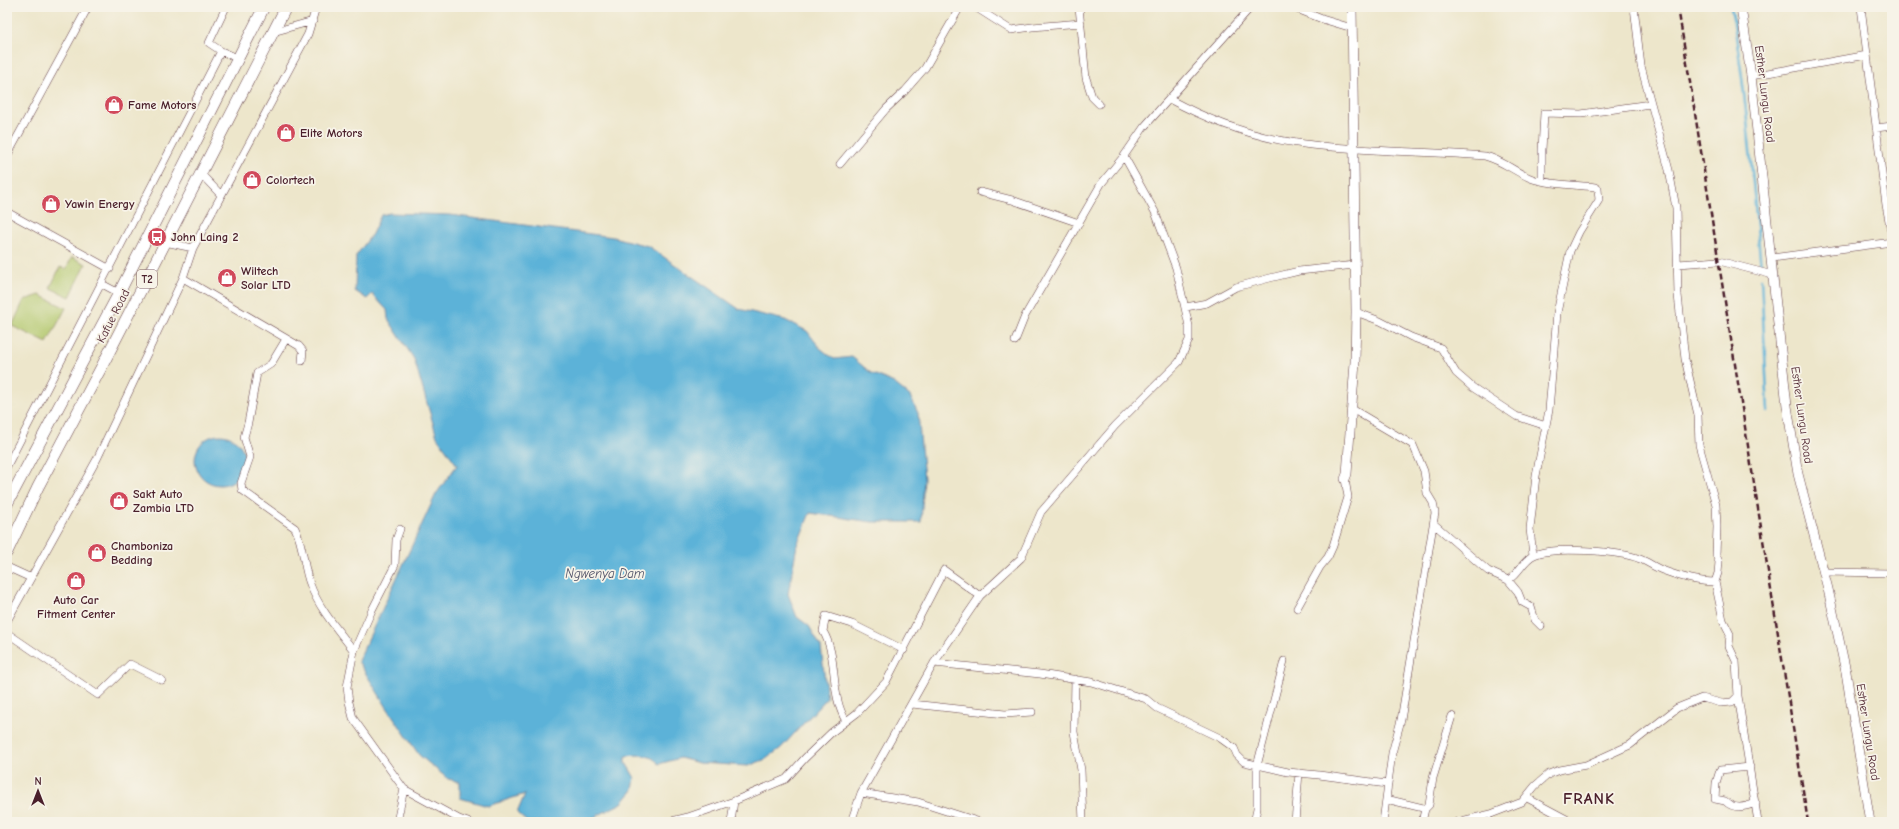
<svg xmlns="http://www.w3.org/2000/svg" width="1899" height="829" font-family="'Comic Neue',sans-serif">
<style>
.green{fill:#b3c86d;stroke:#7e744c}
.water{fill:#5bb2d8;stroke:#526882}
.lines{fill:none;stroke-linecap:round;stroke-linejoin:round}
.stream{stroke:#5bb2d8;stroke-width:2.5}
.minor-casing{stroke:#623d43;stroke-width:8}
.tertiary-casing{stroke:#623d43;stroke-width:10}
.primary-casing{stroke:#623d43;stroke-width:12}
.minor{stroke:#fff;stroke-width:7}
.tertiary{stroke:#fff;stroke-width:9}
.primary{stroke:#fff;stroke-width:11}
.rail{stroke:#4a1f2b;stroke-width:2.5;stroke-dasharray:6 3;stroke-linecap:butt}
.labels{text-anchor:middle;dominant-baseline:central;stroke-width:3.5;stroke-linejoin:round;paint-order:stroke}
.shield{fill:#f7f3e8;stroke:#7e5f64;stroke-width:1}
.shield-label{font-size:11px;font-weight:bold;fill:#4a1f2b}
.street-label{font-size:12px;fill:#4a1f2b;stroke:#f7f3e8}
.poi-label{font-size:12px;font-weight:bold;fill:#4a1f2b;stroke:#f7f3e8;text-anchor:start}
.water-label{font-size:13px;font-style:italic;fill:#505268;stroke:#f7f3e8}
.district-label{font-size:16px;font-weight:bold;letter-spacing:1px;fill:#4a1f2b;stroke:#f7f3e8}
</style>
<rect width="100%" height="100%" fill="#f7f3e8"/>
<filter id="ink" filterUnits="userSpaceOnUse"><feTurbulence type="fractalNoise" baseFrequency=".025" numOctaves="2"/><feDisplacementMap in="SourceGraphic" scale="8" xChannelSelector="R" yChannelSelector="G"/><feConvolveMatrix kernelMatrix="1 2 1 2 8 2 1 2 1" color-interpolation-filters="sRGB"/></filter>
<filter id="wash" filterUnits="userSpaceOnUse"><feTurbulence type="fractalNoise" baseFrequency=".012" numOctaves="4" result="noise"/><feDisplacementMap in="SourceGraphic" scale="16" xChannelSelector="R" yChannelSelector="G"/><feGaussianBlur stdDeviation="0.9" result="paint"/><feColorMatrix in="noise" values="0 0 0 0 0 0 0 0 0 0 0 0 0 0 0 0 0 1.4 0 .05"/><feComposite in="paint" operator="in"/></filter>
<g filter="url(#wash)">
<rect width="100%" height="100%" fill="#ede6cb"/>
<path class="green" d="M72,257L86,264L70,297L50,288L60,267L66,269Z
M40,295L66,308L47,343L12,326L24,300Z"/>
<path class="water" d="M390,213L450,215L613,237L648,246L739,309L785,320L807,331L820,348L834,359L852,357L871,373L894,383L910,396L918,413L924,479L921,522H872L810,513L797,545L788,594L797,617L809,626L821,647L827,698L781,748L766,759L748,766L699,763L680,758L659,764C650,753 638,755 626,756V763L635,778L633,790L622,803L585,822H527L517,813L525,794L488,806L460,798V782L448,779L419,755L386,706L358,661L436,494L457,465L437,437L414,359L388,319L387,310L372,294L367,299L355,291L356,256L372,234L381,215Z
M195 460a25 25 0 1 1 50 0a25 25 0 1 1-50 0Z"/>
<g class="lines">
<path class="stream" d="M1731,7C1747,92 1752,180 1761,267
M1761,279L1768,412"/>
</g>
</g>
<g filter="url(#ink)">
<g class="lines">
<defs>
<path id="minor" d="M975,7L1011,30L1032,27L1081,23
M1079,7L1086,78L1092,97L1099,104
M1292,7L1322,19L1352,28
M1861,7L1886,205L1892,237
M273,32L313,21
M221,51L209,43L226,7
M1751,76L1867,55
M1169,99C1208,120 1253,137 1297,143C1359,152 1422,151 1485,156C1505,161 1518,175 1536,180C1555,185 1576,185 1595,187L1598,189L1599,200L1579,232L1570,251L1557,313L1549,410L1536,476L1530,529L1533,555
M1876,128L1892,126
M7,156L88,7
M840,164L886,109L905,91L925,68L960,7
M201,174L221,195
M1542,181V150L1544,113L1581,114L1650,104
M980,192L1012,200L1079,223
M7,212L110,269
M165,242L193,248
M1772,258L1892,242
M1678,264L1719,261L1773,275
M183,278L299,346L303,351L302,361
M102,284L119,293
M1186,307L1207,303L1236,287L1270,278L1299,271L1355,265
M1356,312L1380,321L1411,337L1441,348L1456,373L1472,387L1516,416L1546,426
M286,339L271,364L257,373L248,423L244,437L250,457L241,483L242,490L295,528C304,546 303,566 310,584C319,609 338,630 354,651
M1015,341L1025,316L1101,184L1124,156L1144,127L1251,7
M1352,409L1413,445L1424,471L1427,493L1433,503L1435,513L1401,720L1392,753L1383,822
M7,466L221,51L237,58
M1434,524L1488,571L1508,580C1519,574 1523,560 1534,555C1553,546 1620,551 1640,559C1648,562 1654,567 1662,570C1678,576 1697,582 1715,582
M400,529L396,540L395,565L372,610L354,651L347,687L349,702L353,718L404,789L459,819L468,822
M7,567L31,578
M1823,572L1892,573
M1508,580L1518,592L1522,602L1531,607L1535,620L1541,626
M1297,608L1320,567L1328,557L1333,546L1348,497L1345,479
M7,621L97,459L183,278L193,248L308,34L316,7
M7,633L98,695L130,664L162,680
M934,663L1040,674L1091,682L1146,699L1157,708L1220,738L1234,748L1237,755L1244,762L1288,772L1319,775L1387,784
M1075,679L1074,732L1081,770L1083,822
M1738,696L1758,822
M912,704L1005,714L1032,712
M846,721C829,693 839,658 823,631L826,616L852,624L904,650
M1750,767L1720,770L1716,783L1715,799L1725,801C1734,810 1745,807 1756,803
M861,793L918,802L980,822
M1527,798L1572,822
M1386,799L1423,808L1425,809L1422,822
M1425,809L1429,805L1433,778L1452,716
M397,822L404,789
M668,822L688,817L734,801L786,779L805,758L832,732L857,713L886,682L944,570L980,596
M731,822L734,801
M851,822L861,793L934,663L980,596L1021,558L1041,512L1115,426L1179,362L1189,340V326L1176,268L1155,212L1124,156
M1252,822L1255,819L1257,808V766L1284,661
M1295,822L1299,773
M1457,822L1491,814L1522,802L1535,786L1549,774L1559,770L1586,765L1630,745L1677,708L1702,698L1721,703L1732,702L1738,696L1736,661L1729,646L1730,634L1723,620L1715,582L1718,573L1719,562L1716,555L1717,527L1716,505L1699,445L1698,415L1685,359L1678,295L1676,208L1669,170L1641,66L1634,7"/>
<path id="tertiary" d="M1741,7L1751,76L1787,406L1798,474L1828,589L1846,672L1870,822
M1345,479L1347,474L1355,362L1356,312L1352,7"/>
<path id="primary" d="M7,504L119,293L264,7
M7,552L38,487L101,368L286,7"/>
</defs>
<use href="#minor" class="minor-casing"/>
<use href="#tertiary" class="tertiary-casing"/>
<use href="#primary" class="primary-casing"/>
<use href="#minor" class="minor"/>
<use href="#tertiary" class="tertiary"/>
<use href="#primary" class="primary"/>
<path class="rail" d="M1678,7L1808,822"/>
</g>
</g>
<defs>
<symbol id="shop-disc" viewBox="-11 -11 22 22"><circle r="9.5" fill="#d1495b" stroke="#f7f3e8"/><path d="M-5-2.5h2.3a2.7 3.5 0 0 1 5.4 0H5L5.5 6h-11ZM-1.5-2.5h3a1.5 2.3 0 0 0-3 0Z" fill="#fff"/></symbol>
<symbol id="bus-disc" viewBox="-11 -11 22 22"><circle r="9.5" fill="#d1495b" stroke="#f7f3e8"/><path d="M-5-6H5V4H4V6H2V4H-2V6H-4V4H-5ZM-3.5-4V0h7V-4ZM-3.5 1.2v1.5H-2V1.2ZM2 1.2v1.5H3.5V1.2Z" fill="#fff"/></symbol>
</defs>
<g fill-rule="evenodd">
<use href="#shop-disc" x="103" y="94" width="22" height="22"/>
<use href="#shop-disc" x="275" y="122" width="22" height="22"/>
<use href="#shop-disc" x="241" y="169" width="22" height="22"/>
<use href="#shop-disc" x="40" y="193" width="22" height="22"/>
<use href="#bus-disc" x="146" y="226" width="22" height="22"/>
<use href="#shop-disc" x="216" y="267" width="22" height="22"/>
<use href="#shop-disc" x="108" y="490" width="22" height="22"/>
<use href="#shop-disc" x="86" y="542" width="22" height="22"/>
<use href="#shop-disc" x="65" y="570" width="22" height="22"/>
</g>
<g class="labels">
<rect class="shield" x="137" y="270" width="20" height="18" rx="3"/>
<g class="shield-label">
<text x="147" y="279">T2</text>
</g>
<g class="street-label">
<text transform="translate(1765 94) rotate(83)">Esther Lungu Road</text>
<text transform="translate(113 316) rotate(-63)">Kafue Road</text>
<text transform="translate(1802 415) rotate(82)">Esther Lungu Road</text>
<text transform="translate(1868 732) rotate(81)">Esther Lungu Road</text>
</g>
<g class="poi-label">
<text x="128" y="105">Fame Motors</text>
<text x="300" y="133">Elite Motors</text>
<text x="266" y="180">Colortech</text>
<text x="65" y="204">Yawin Energy</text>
<text x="171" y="237">John Laing 2</text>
<text x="241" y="271">Wiltech<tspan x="241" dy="14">Solar LTD</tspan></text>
<text x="133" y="494">Sakt Auto<tspan x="133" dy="14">Zambia LTD</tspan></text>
<text x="111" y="546">Chamboniza<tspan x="111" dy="14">Bedding</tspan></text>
<text x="76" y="600" text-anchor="middle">Auto Car<tspan x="76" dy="14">Fitment Center</tspan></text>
</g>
<g class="water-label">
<text x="605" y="573">Ngwenya Dam</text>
</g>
<g class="district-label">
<text x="1589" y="799">FRANK</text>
</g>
</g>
<rect width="1899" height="829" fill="none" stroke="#f7f3e8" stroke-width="24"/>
<g transform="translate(38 791)" stroke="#f7f3e8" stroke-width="3" paint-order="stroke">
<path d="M0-3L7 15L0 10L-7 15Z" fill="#4a1f2b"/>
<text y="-6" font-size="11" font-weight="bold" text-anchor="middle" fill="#4a1f2b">N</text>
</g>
</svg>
